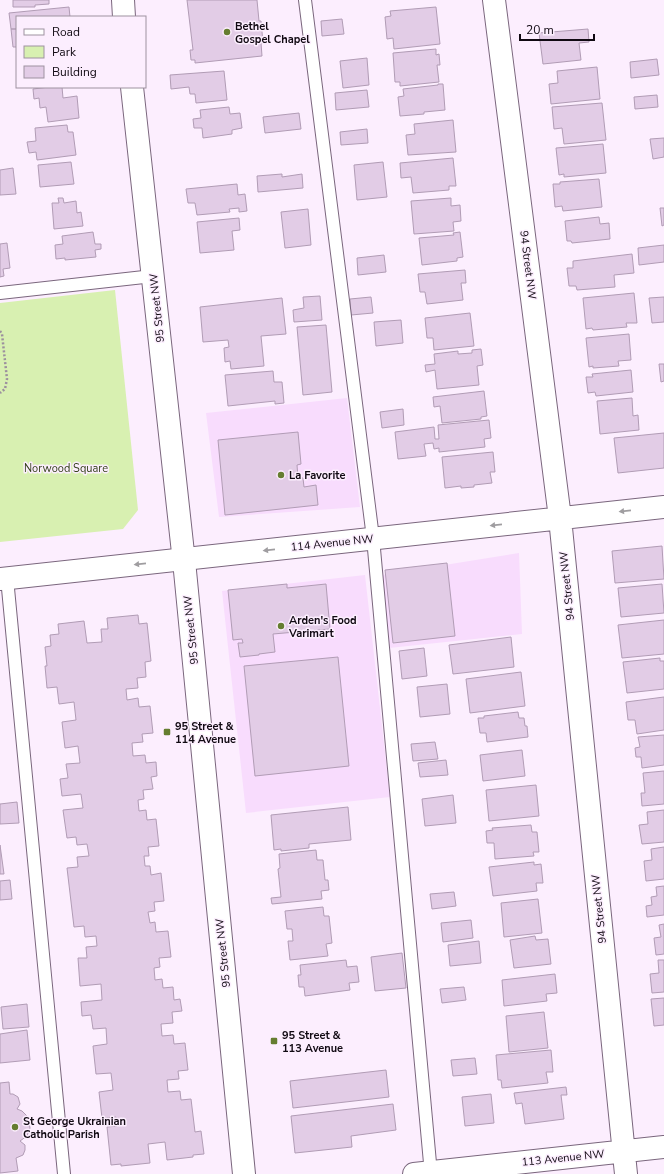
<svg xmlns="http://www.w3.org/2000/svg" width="664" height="1174" font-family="'Nunito Sans',sans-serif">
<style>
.built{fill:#f8dcfd}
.green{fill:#d8f0b1}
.building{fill:#e2cce6;stroke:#b19cb5}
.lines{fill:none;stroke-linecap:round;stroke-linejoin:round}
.lane-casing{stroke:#7a667d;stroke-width:14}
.street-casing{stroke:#7a667d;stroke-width:24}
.secondary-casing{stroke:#7a667d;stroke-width:24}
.path{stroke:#9c909e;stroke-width:2.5;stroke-dasharray:2 2;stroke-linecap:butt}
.lane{stroke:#fff;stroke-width:12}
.street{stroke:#fff;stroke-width:22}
.secondary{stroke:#fff;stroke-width:22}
.oneway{fill:#9f9da0}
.poi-dot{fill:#657d30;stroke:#fceefe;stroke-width:1.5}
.labels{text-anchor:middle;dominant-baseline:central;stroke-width:3;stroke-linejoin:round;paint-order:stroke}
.poi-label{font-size:11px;font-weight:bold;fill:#100912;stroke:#fceefe;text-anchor:start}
.street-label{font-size:11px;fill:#100912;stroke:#fceefe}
.park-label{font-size:11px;fill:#34411b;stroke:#fceefe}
</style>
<rect width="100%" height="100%" fill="#fceefe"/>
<path class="built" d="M347,398L360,507L219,517L206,413Z
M519,553L522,634L389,648L382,575Z
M365,575L390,797L246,813L222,591Z"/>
<path class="green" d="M115,290L138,510L123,529L0,542V303Z"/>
<path class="building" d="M13,0H49V4L35,5V7H13Z
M187,0H257L259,21H261L263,43H261L262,56L195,63V60H191L190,50H193Z
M69,7L70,17H17V29H11L9,13Z
M436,7L440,44L394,49L393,38L387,39L385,17L391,16L390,11Z
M342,19L344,34L322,36L321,21Z
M11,29H17V47H13Z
M588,29L589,42L579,43L581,60L543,64L539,33Z
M436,49V55L439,54L440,65H437L439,82L400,86V82H395L393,53Z
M367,58L369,85L343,88L340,61Z
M657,59L659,75L631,78L630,62Z
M597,67L600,99L551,104L549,84L558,83L557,71Z
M224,71L227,100L196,103L195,94H190L189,87L171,89L170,75Z
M438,84H443L445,110L424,112V114L400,116L398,97L404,96L403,89L438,85Z
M49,87H62L63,98L77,96L79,118L48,122L46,107L40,108L39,98L34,99L33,89Z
M367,90L369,107L336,110L335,93Z
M657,95L658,107L635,109L634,97Z
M602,103L606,140L564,144L562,128L554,129L552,107Z
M229,107L230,114L240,113L242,128L232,130V134L203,138L202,128H194L193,119L201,118L200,110Z
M299,113L301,129L265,133L263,117Z
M453,120L456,152L408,155L406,135L415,134L414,124Z
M67,125L68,132H73L76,155L37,160L36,152L29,153L27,142L36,141L35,128Z
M367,129L368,143L341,145L340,132Z
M664,138V157L653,159L650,139Z
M603,144L606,173L564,177V174L559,175L556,148Z
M453,158L456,186H449V190L413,193L411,177L401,178L400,163Z
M71,162L74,184L40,187L38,165Z
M383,162L387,197L357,200L354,165Z
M13,168L16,194L0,195V170Z
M282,174V177L302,174L303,188L258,192L257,176Z
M599,179L602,207L563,211L562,206L555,207L553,184H560V182Z
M237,184L238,195L245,194L247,211L239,212V208L229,209L230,212L197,215L195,203H188L186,189Z
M58,198H63L64,203L76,201L77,213L81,212L83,226L54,229L52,203H59Z
M451,198V206L460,205L461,221L453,222L454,231L414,234L411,201Z
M660,208H664V225L662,226Z
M308,209L311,245L285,248L281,212Z
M599,217L600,224L609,223L610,239L572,243L571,241H567L565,221Z
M239,218L240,230L232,231L234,250L200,253L197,222Z
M93,232L95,244H101V249L95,250L96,257L65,260V258L56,259L55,245L63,244L62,236Z
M460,232L463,257L457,258V261L422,265L419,238L454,235L453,233Z
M7,243L10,268L3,269L4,276L0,277V244Z
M664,245V262L639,265L638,248Z
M632,254L634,273L614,275L615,287L577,290L576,286H569L567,268H573V261Z
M384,255L386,272L358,275L357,258Z
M465,270L466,283H461L463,300L427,304L425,292H420L418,274Z
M634,293L637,323H626L627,327L593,330L592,328L586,329L583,298Z
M320,296L322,320L294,322L293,310L304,308L303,297Z
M371,297L373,313L351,315L350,299Z
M664,297V322L652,323L649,298Z
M282,298L286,334L261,336L264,366L231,369L230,361L225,362L224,348L229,347L228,340L203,342L200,307Z
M470,313L474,346L434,350L433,338H427L425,318Z
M401,320L403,343L376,346L374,322Z
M326,325L332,392L303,395L297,327Z
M629,334L631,360L618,361L619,366L593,368V366L589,367L586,338Z
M481,349L483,365L477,366L479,385L437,389L435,370L426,372L425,365L435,364L434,354L458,351V354L472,353V350Z
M659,364H664V381L661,382Z
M631,370L633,392L596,396L595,392L588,393L586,377H593L592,374Z
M273,371L274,382H282L284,403L275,404V401L228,406L225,375Z
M484,391L487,416L481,417V419L442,423L440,406L434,407L433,397Z
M632,398L633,416L638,415L639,430L600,434L597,401Z
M403,409L404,425L382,428L380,412Z
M489,420L491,438L484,439L485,447L439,452V448L434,449L433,443L424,444L426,456L398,459L395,432L434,427L435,439H439L438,425Z
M298,432L301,464L297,465L298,478H303L304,487L316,485L318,505L225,515L218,440Z
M664,433V468L618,473L614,438Z
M493,452L495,472H490L492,483L474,485V487L461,488V486L445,488L442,457Z
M662,546L664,579L615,583L612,551Z
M447,563L455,636L393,643L385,570Z
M287,584V588L326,584L330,629L273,634L275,652L259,654V655L240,657L238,643H243L242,639L233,640L228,590Z
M662,584L664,613L621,617L618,588Z
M138,615L139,624L147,623L151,661L145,662L146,677L137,678L138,688L126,689L127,700L138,698L139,707L150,706L153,733L142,734L143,742L132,743L133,756L145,755L146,763L156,762L157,776L151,777L153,789L143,790L144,799L138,800L139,811L146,810L147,820L156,819L159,846L148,847L149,856H144L145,866H150L151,875L161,873L164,901L154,902L155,911L148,912L150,923L155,922L156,932L168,931L171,957L159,958L160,967L154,968L155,980L162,979L163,988L173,987L174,1000L180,999L182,1011L172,1012L173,1023L161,1024L162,1036L173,1035L174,1044L185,1043L188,1070L178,1071L179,1079L167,1080L168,1092L180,1091L181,1100L191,1099L195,1132L201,1131L204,1154L193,1155V1157L167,1160L165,1142L148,1144L150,1163L121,1166V1164L111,1165L107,1127L117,1126L116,1117L102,1118L99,1092L113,1090L111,1073L96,1074L93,1046L107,1044L106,1028L93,1029L91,1015L82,1016L81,1002L102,1000L101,984L80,986L78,958H87L86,947L97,946L96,936L85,937L84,926L74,927L67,868L78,867L77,857L89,856L87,844L77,845L76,837L67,838L63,810L83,808L81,794L62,796L60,779L68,778L66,764L80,763L78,746L65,748L62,722L76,720L74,702L59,704L57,687L47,688L45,666H47L45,647L51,646L50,635L59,634L58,624L84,621L87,643L102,642L101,629H108L107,618Z
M664,620V654L622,658L618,625Z
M511,637L514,667L453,674L449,645Z
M424,648L427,676L402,679L399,651Z
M338,657L349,766L255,776L244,666Z
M660,658V661H664V689L627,693L623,662Z
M521,672L525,706L470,713L466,679Z
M447,684L450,714L420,717L417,687Z
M664,697V730L637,734L635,720H628L626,702Z
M518,712L519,718H524L525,726H527L528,737L487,742L486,733H480L478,718H484V716Z
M664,735V765L642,768L641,757H636L635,748L640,747L638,737Z
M435,742L438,759L413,761L411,744Z
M522,750L525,776L483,781L480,755Z
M446,760L448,775L420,777L418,763Z
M664,771V804L642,806L641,793H645L643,773Z
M536,785L539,816L489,821L486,790Z
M453,795L456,823L425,826L422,799Z
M17,802L19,823L0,824V804Z
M348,807L351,840L309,844V848L281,851V849L274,850L271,815Z
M664,810V842L642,844L639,825L648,824L647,812Z
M531,825L532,832H537L539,852H533L534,856L495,859L494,843H487L486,831L493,830L492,828Z
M0,845L4,874H0Z
M664,847V879L646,881L644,861L652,860L651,849Z
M316,850L317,860H323L325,880H328L329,890L321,891L322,899L272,904L271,898L281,897L278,869L280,868L279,854Z
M534,862V865L541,864L543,883H536L537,891L493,896L489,867Z
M10,880L12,899L0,900V881Z
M664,886V915L647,917L646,906L652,905L651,897L657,896L656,887Z
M454,892L456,906L432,909L430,894Z
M538,899L542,933L504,937L501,903Z
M323,907L324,916H329L332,943L326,944L328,956L290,960L288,941H293L292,929H287L285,911Z
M471,920L473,938L443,942L441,923Z
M664,924V954L656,955L654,938L661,937L659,925Z
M535,936L536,940L548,939L551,964L514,968L510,940Z
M479,941L481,963L450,966L448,945Z
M402,953L406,988L375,991L371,957Z
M346,960L347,967L357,966L359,982L349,983L350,990L305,996L304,987H299L298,975H301L300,965Z
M658,960H664V992L652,993L650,974L659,973Z
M555,974L557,993L546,994L547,1001L504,1006L502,980Z
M464,987L466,1000L442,1003L440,989Z
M664,998V1025L654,1026L651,999Z
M27,1004L29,1027L3,1029L1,1007Z
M544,1012L548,1048L509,1052L506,1016Z
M27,1030L30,1060L0,1063V1034Z
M551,1050L553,1072H546L548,1083L502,1088L501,1080H498L496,1055Z
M475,1058L477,1074L453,1076L451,1060Z
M386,1070L389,1097L293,1108L290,1081Z
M9,1082L10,1094H13L18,1097L20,1104L17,1109L22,1111L28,1117L30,1128L27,1136L20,1141L25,1145V1150L23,1155L16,1158L18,1171L0,1173V1083Z
M566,1087L567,1095H561L564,1119L525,1124L522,1103L516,1104L514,1093Z
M491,1094L494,1123L465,1126L462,1097Z
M393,1104L396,1130L351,1136L352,1147L295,1153L291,1116Z"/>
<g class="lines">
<defs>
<path id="lane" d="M305,0L373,538L431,1174
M0,293L153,276
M7,578L64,1174"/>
<path id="street" d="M494,0L560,518L626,1174
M0,579L664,507
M414,1174L664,1147"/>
<path id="secondary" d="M123,0L124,17
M132,87L185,571L244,1174"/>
</defs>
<use href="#lane" class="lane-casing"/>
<use href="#street" class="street-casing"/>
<use href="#secondary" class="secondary-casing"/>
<path class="path" d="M0,331L2,334L7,379L5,389L0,393"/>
<use href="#lane" class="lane"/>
<use href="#street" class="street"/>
<use href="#secondary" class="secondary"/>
</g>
<defs><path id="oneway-solid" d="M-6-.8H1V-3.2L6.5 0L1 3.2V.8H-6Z"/></defs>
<g class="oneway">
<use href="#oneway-solid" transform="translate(625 511) rotate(174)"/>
<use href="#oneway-solid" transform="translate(496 525) rotate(174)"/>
<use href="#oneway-solid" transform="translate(269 550) rotate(174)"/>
<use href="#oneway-solid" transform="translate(140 564) rotate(174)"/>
</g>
<g class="poi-dot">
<circle cx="227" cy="32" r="4"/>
<circle cx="281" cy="475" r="4"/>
<circle cx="281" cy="626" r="4"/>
<rect x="163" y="728" width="8" height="8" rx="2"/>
<rect x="270" y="1037" width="8" height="8" rx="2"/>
<circle cx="15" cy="1127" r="4"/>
</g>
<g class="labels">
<g class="poi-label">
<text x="235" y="26">Bethel<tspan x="235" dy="13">Gospel Chapel</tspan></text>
<text x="289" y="475">La Favorite</text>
<text x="289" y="620">Arden's Food<tspan x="289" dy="13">Varimart</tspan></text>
<text x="175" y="726">95 Street &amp;<tspan x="175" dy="13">114 Avenue</tspan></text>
<text x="282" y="1035">95 Street &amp;<tspan x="282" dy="13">113 Avenue</tspan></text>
<text x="23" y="1121">St George Ukrainian<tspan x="23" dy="13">Catholic Parish</tspan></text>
</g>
<g class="street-label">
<text transform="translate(528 265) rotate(83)">94 Street NW</text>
<text transform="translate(157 308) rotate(-96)">95 Street NW</text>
<text transform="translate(332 543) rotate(-6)">114 Avenue NW</text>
<text transform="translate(567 586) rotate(-96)">94 Street NW</text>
<text transform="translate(191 630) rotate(-96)">95 Street NW</text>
<text transform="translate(599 909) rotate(-96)">94 Street NW</text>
<text transform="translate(223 953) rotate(-96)">95 Street NW</text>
<text transform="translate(563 1158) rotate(-6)">113 Avenue NW</text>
</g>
<g class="park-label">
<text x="66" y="468">Norwood Square</text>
</g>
</g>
<rect x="16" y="16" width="130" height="72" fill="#fceefe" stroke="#9e92a0"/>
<rect x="24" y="29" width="20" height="6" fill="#ffffff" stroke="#9e92a0"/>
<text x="52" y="36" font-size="12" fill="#100912">Road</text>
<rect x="24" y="46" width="20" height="12" fill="#d8f0b1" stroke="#9e92a0"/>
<text x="52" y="56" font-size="12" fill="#100912">Park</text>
<rect x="24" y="66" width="20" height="12" fill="#e2cce6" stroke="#9e92a0"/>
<text x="52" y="76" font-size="12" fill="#100912">Building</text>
<path d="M520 34v6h74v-6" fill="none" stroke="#100912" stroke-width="2"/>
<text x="526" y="34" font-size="12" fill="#100912" stroke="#fceefe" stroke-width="3" paint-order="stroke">20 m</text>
</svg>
